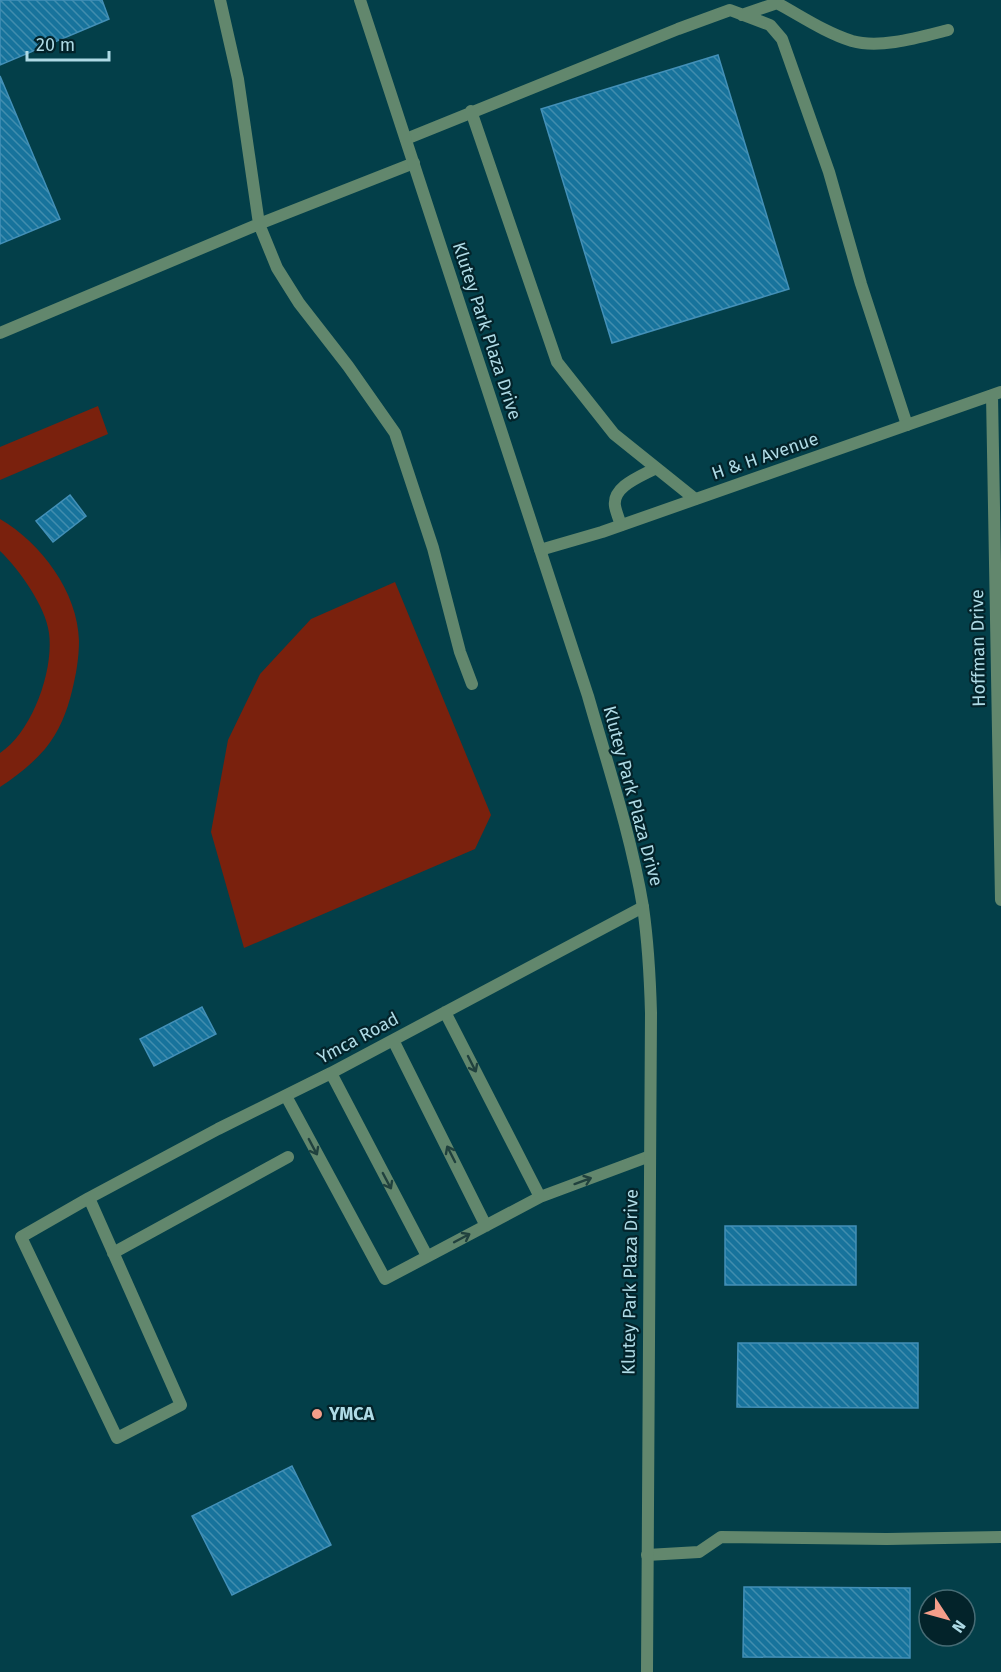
<svg xmlns="http://www.w3.org/2000/svg" width="1001" height="1672" font-family="'Fira Sans',sans-serif">
<style>
.pitch{fill:#7a210d}
.building{fill:url(#building-back-hatch);stroke:#4390b8;stroke-width:1.5}
.lines{fill:none;stroke-linecap:round;stroke-linejoin:round}
.lane{stroke:#62876d;stroke-width:12}
.street{stroke:#62876d;stroke-width:12}
.oneway{stroke:#20413e}
.poi-dot{fill:#f49e8a;stroke:#03232a;stroke-width:2}
.labels{text-anchor:middle;dominant-baseline:central;stroke-width:4.5;stroke-linejoin:round;paint-order:stroke}
.street-label{font-size:18px;fill:#aedae5;stroke:#03232a}
.poi-label{font-size:18px;font-weight:bold;fill:#aedae5;stroke:#03232a;text-anchor:start}
</style>
<defs>
<pattern id="building-back-hatch" width="6" height="6" patternUnits="userSpaceOnUse" patternTransform="scale(1.5)"><rect width="6" height="6" fill="#17739c"/><path d="M-1 5l2 2M0 0l6 6M5-1l2 2" fill="none" stroke="#418dae"/></pattern>
</defs>
<rect width="100%" height="100%" fill="#033f49"/>
<path class="pitch" d="M98,406L108,434L0,480V447Z
M0,519C41,543 78,592 79,641C79,658 76,675 72,691C67,712 59,732 45,749C32,764 17,776 0,787V753C32,732 54,671 49,633C46,607 19,569 0,551Z
M395,582L491,815L475,849L244,948L211,832L228,740L260,674L311,619Z"/>
<path class="building" d="M0,0H102L109,19L0,65Z
M718,55L789,289L612,343L541,109Z
M0,76L60,219L0,244Z
M70,495L86,516L53,542L36,521Z
M202,1007L216,1034L154,1066L140,1039Z
M725,1226H856V1285H725Z
M738,1343H918V1408L737,1407Z
M292,1466L331,1545L232,1595L192,1516Z
M744,1587L910,1588V1658L743,1657Z"/>
<g class="lines">
<path class="lane" d="M220,0L238,79L259,224L414,163
M742,15L777,3C801,16 826,33 852,41C881,49 920,37 948,30
M471,111L557,362L614,434L695,499
M406,139L678,29L730,10L770,25L782,39L829,172L861,284L907,425
M0,333L259,224L277,268L299,303L348,366L395,433L433,548L460,652L472,684
M621,525C619,519 616,512 615,506C612,486 642,476 656,468
M445,1012L540,1197L650,1156
M393,1040L486,1226
M331,1073L427,1256
M286,1096L385,1279L540,1197
M89,1198L181,1405L117,1438L21,1237L89,1198L218,1129L331,1073L643,907
M113,1253L288,1157
M647,1555L699,1552L721,1537L887,1539L1001,1537"/>
<path class="street" d="M360,0L588,696C608,766 631,835 643,907C648,942 650,977 651,1013L647,1672
M992,395L1001,900
M540,550L602,532L1001,392"/>
</g>
<defs><path id="oneway-shaft" d="M-6 0H5M1.5-3L5.5 0L1.5 3" fill="none" stroke-width="1.6" stroke-linecap="round" stroke-linejoin="round" transform="scale(1.5)"/></defs>
<g class="oneway">
<use href="#oneway-shaft" transform="translate(472 1064) rotate(63)"/>
<use href="#oneway-shaft" transform="translate(313 1147) rotate(62)"/>
<use href="#oneway-shaft" transform="translate(451 1154) rotate(-117)"/>
<use href="#oneway-shaft" transform="translate(387 1181) rotate(62)"/>
<use href="#oneway-shaft" transform="translate(583 1181) rotate(-20)"/>
<use href="#oneway-shaft" transform="translate(462 1238) rotate(-28)"/>
</g>
<circle class="poi-dot" cx="317" cy="1414" r="6"/>
<g class="labels">
<g class="street-label">
<text transform="translate(487 331) rotate(72)">Klutey Park Plaza Drive</text>
<text transform="translate(765 456) rotate(-19)">H &amp; H Avenue</text>
<text transform="translate(978 648) rotate(-91)">Hoffman Drive</text>
<text transform="translate(633 796) rotate(75)">Klutey Park Plaza Drive</text>
<text transform="translate(358 1038) rotate(-28)">Ymca Road</text>
<text transform="translate(630 1282) rotate(-89)">Klutey Park Plaza Drive</text>
</g>
<g class="poi-label">
<text x="329" y="1414">YMCA</text>
</g>
</g>
<g transform="translate(947 1618) rotate(126)"><circle r="28" fill="#03232a" stroke="#476c75" stroke-width="1.5"/>
<path d="M0-4.5L10 22L0 15L-10 22Z" fill="#f49e8a"/>
<text y="-9" font-size="16" font-weight="bold" text-anchor="middle" fill="#aedae5">N</text>
</g>
<path d="M27 51v9h82v-9" fill="none" stroke="#aedae5" stroke-width="3"/>
<text x="36" y="51" font-size="18" fill="#aedae5" stroke="#03232a" stroke-width="4.5" paint-order="stroke">20 m</text>
</svg>
